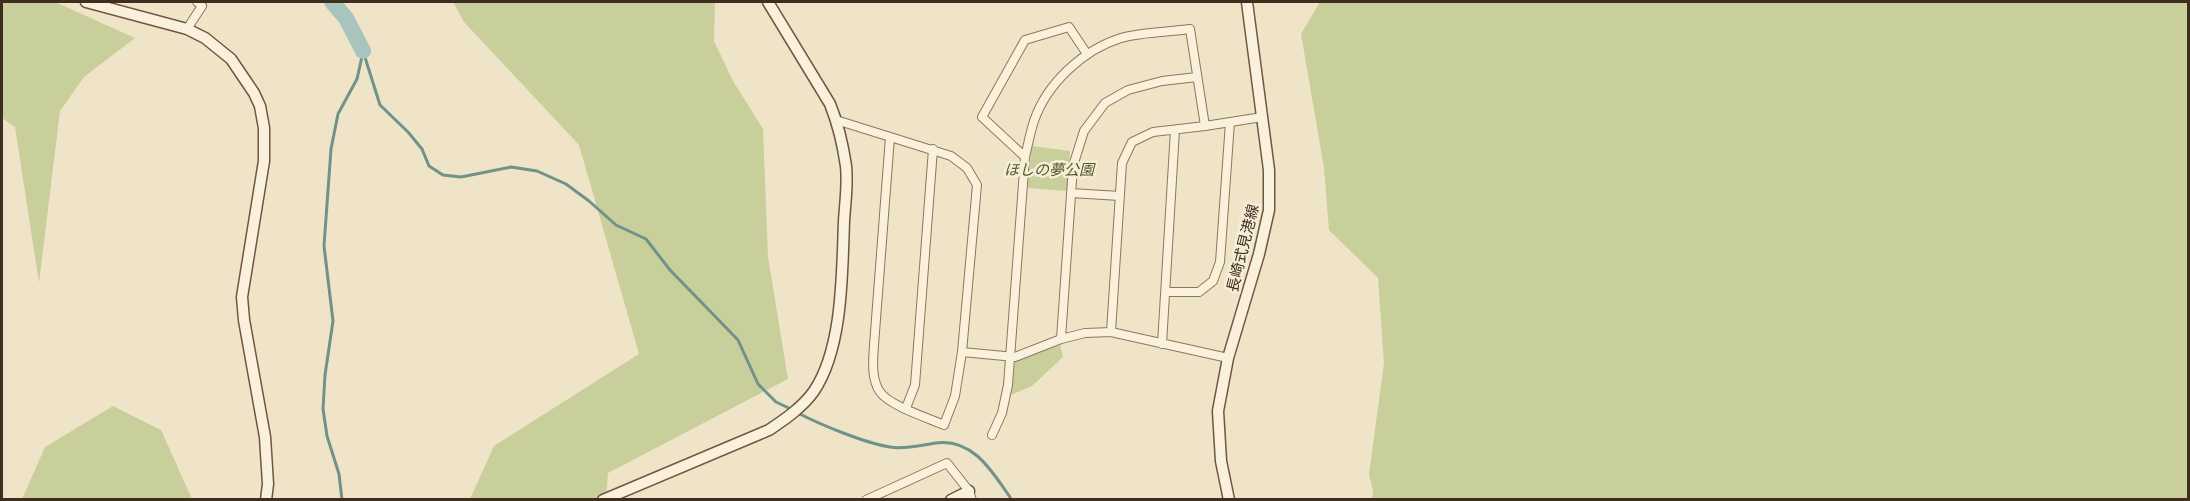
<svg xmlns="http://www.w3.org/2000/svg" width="2190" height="501" font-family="'Noto Serif','Noto Sans JP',serif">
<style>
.green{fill:#c9cf9b}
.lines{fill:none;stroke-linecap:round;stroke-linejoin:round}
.stream{stroke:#6f938a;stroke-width:3}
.river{stroke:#a9c4bc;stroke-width:16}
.street-casing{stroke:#8d765c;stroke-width:10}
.secondary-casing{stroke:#6f573f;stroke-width:13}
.street{stroke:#faf1dc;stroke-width:8}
.secondary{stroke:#faf1dc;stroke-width:10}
.labels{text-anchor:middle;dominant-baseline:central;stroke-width:5;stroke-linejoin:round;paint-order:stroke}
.park-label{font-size:15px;font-style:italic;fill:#4d5a26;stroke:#f7eed8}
.street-label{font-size:15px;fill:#3d2e20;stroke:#f7eed8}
</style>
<rect width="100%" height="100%" fill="#f0e4c8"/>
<path class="green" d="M2,2H55L135,38L84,77L60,111L39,283L15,127L2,118Z
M453,2H715L714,41L733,81L763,129L768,257L788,379L608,473L606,499H470L494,446L639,354L579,145L464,22Z
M1320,2H2188V499H1372L1373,491L1369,474L1384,363L1378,278L1329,230L1324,168L1301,34Z
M1032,146L1070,151L1067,191L1027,188Z
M1060,345L1063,357L1032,386L1011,395L1015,362Z
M113,406L161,430L192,499H22L45,447Z"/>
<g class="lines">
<path class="stream" d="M363,51L380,105L408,132L422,149L429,166L443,175L461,177L511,167L537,171L566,184L589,201L616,225L646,239L670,270L738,340L758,384L776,402L793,410
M798,413C821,425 865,443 890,447C903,450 922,445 936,443C974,438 993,473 1012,500
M342,500L339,474L327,436L323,409L325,375L333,321L324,246L331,149L338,114L357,79L363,52"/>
<path class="river" d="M332,2L346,18L363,51"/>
<defs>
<path id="street" d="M187,29L202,6L197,2
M836,120L951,156L967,168L977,185L962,352L1015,357L1061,339L1085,333L1111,332L1228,358
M890,137L874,345C873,360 871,379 880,392C890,406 928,418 944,425L955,396L962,352
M1025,157L982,117L1025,40L1069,27L1087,54
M1071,193L1120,196
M1166,292H1199L1213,281L1220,262L1230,122
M1111,332L1122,163L1132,142L1153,132L1205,126L1262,117
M1061,339L1073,166L1084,131L1105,103L1128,90L1162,81L1197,77
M1162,344L1175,130
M906,408L915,385L933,149
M992,435L1002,413L1008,385L1025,157C1028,145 1030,133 1034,121C1047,83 1083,50 1121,38C1141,32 1169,32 1190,29L1205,126
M866,500L947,463L969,491L972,500"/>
<path id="secondary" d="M86,2L187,29L205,38L231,59L254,93L260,106L264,128V161L242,297L244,320L265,437L268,484L266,500
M603,500L769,430C784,420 803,407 814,391C843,348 842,273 844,221C845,204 848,184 846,166C843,145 838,124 830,104L768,2
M951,500L969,491
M1229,500L1221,461L1218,411L1228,358L1259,254L1269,210V170L1247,2"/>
</defs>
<use href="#street" class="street-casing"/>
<use href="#secondary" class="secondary-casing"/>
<use href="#street" class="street"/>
<use href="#secondary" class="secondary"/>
</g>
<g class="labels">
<g class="park-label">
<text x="1049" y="169">ほしの夢公園</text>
</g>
<g class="street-label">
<text transform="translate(1242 248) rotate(-76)">長崎式見港線</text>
</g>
</g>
<rect width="2190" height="501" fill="none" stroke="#3d2e20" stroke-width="6"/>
</svg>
